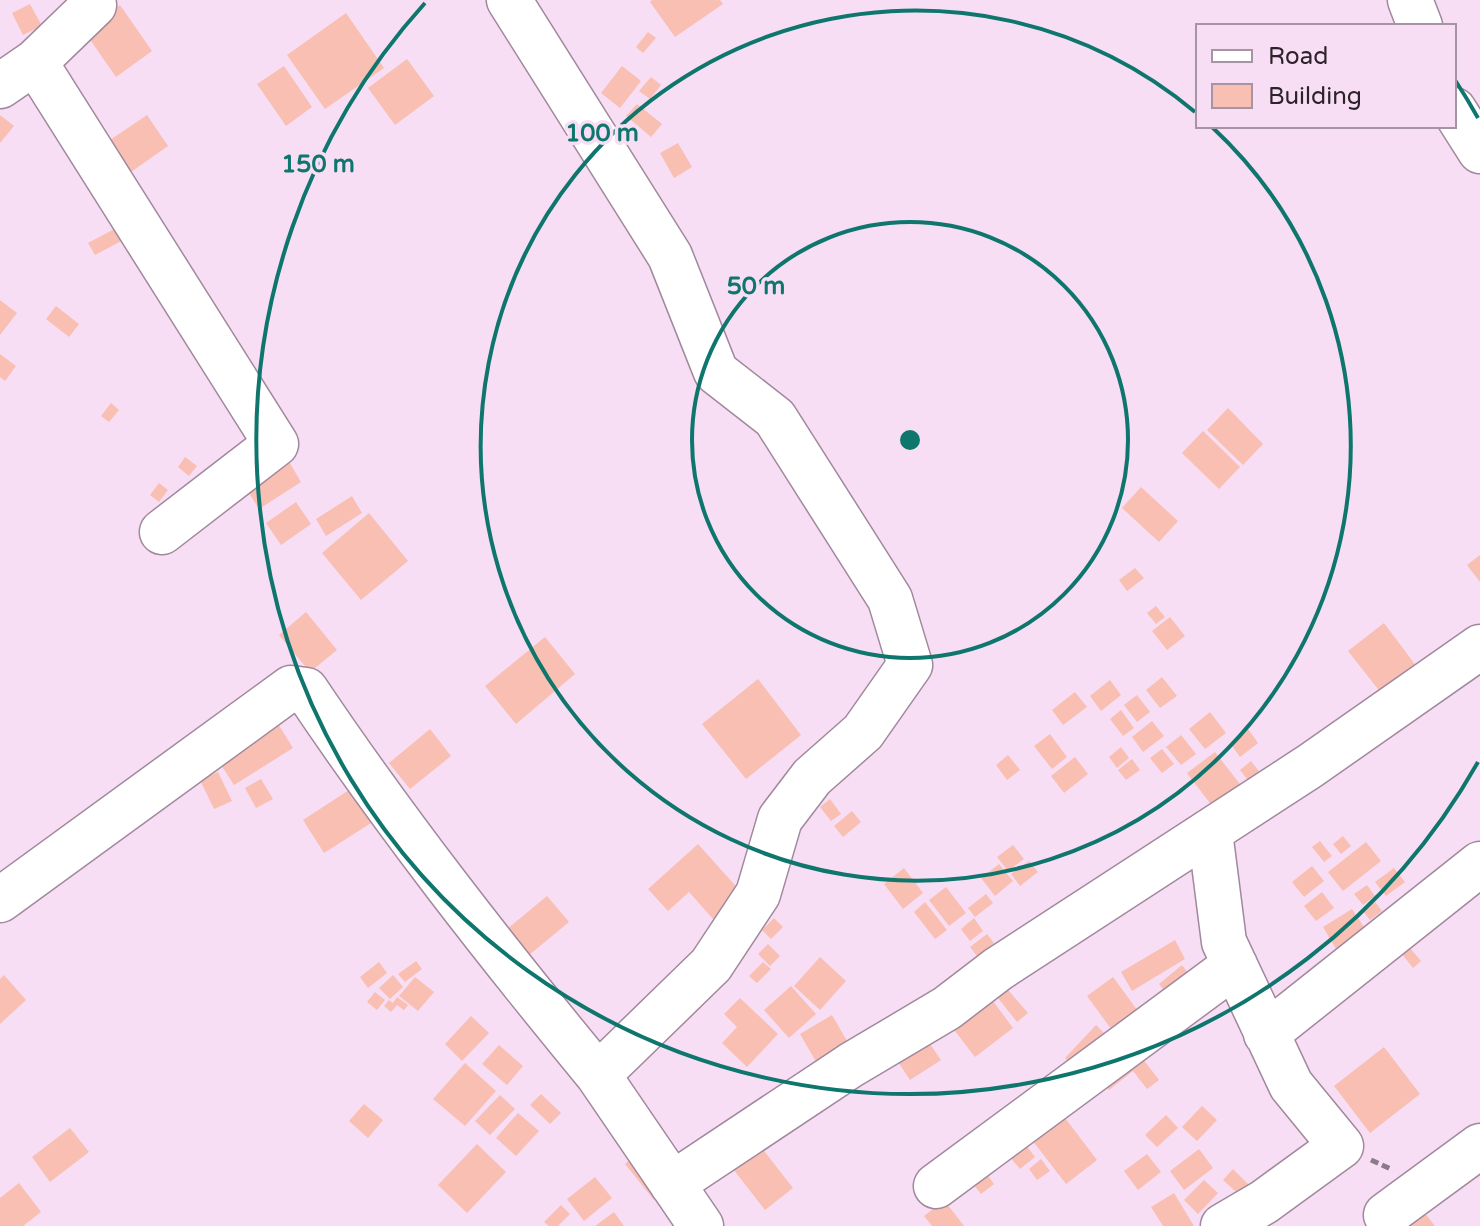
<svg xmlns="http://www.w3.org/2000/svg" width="1480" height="1226" font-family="'Varela Round',sans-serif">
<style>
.building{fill:#f8bfb2}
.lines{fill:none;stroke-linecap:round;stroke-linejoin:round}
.minor-casing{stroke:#a0889d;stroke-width:47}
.path{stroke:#8b7a89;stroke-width:5;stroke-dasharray:8 4;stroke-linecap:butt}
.minor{stroke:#fff;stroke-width:44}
.ring{fill:none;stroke:#0f766e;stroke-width:4}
.centre{fill:#0f766e;stroke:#f8def4;stroke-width:4}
.ring-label{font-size:24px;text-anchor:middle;font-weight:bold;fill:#0f766e;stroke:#f8def4;stroke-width:7;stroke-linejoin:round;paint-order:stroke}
</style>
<rect width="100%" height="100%" fill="#f8def4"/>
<path class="building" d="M652,0H720L723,4L675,37L650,2Z
M30,4L42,26L23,35L12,13Z
M120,5L152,51L116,77L84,31Z
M346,13L384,68L325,109L287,55Z
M648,32L656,38L643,53L636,47Z
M407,59L434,96L395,125L368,88Z
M284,66L312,107L286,126L257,84Z
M622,66L641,81L620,108L601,93Z
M651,77L661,85L650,99L639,91Z
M637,104L662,124L651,137L626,116Z
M0,115L14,126L0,143Z
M147,115L168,146L128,174L107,142Z
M678,143L692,167L674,178L660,153Z
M122,225L129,237L95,255L88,243Z
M0,300L17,313L0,335Z
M56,306L79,324L69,337L46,319Z
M0,354L16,366L5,381L0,377Z
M111,403L119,410L109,422L101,416Z
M1228,408L1263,444L1243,465L1207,430Z
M1203,431L1240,467L1219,489L1182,453Z
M284,453L301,482L259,509L241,480Z
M185,457L197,466L189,476L178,467Z
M159,483L168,490L159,502L150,495Z
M1141,487L1178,521L1159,542L1122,508Z
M352,496L362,513L326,536L316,519Z
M296,502L311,524L281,545L266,523Z
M369,513L408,561L361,600L322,553Z
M1480,555V582L1467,565Z
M1135,568L1144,578L1127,591L1119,580Z
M1156,606L1165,617L1156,624L1147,613Z
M306,612L337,650L310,672L279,635Z
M1170,617L1185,636L1167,650L1152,631Z
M1384,623L1420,671L1385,698L1348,651Z
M545,637L575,674L516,724L485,686Z
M1162,677L1177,696L1160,708L1146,690Z
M758,679L801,735L746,779L702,724Z
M1110,680L1121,695L1101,711L1090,696Z
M1075,692L1087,707L1063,725L1052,710Z
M1137,695L1150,712L1137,722L1124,705Z
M1121,710L1134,728L1123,736L1110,719Z
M1210,712L1226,733L1205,749L1189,729Z
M275,719L293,748L234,785L216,757Z
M1152,721L1164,736L1143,752L1132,737Z
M430,729L451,756L410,789L389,763Z
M1248,729L1258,743L1240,757L1230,743Z
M1050,734L1067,757L1052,769L1034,746Z
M1181,735L1196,754L1181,765L1166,747Z
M1121,747L1129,758L1117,768L1109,757Z
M1162,749L1174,764L1162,773L1150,758Z
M1215,752L1250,797L1222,819L1187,773Z
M1008,755L1020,770L1007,780L996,765Z
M1075,757L1088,774L1064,793L1051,776Z
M1132,759L1140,770L1126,780L1118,770Z
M1251,761L1261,774L1250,783L1240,770Z
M218,772L232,801L214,809L200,780Z
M261,779L273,799L256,808L245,788Z
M349,790L371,823L324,853L303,820Z
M830,799L841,814L831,821L820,807Z
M852,811L861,822L843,837L834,826Z
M1343,836L1351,846L1341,854L1333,844Z
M1320,841L1332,856L1324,862L1312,847Z
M1366,842L1381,861L1343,891L1328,872Z
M698,844L742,893L713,919L689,892L668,911L648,889Z
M1013,845L1024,859L1008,871L997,857Z
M1029,861L1038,872L1020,886L1011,874Z
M999,864L1013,881L995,896L981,878Z
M1312,866L1324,881L1304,897L1292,882Z
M904,868L923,893L903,909L884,884Z
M1394,868L1405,882L1386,896L1375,882Z
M1367,885L1375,896L1363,905L1354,894Z
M946,887L966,913L949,926L929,900Z
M1322,892L1334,908L1316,921L1304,906Z
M986,894L993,903L975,917L968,908Z
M547,896L569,922L528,956L507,929Z
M925,902L947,930L935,939L914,912Z
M1375,902L1382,911L1370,920L1363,911Z
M1352,909L1366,930L1336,949L1323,927Z
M774,918L783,927L771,939L762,930Z
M974,918L983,931L970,941L961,929Z
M987,934L994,943L977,956L970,947Z
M1175,940L1185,959L1132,991L1121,972Z
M768,944L780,956L770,966L758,954Z
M1410,948L1421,961L1413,968L1402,954Z
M820,957L846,981L820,1010L794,986Z
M416,961L422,969L405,982L398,974Z
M379,962L387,973L368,988L360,977Z
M763,962L771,969L757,983L749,976Z
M1182,965L1193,980L1170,998L1159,984Z
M4,975L26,1000L0,1024V979Z
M393,975L403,987L390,999L379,988Z
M415,977L434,992L418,1011L399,996Z
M1113,977L1146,1022L1120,1041L1087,996Z
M791,986L816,1014L789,1038L764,1010Z
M984,989L1013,1028L975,1057L945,1018Z
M1008,990L1028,1013L1017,1022L998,998Z
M375,992L385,1000L377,1010L367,1002Z
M397,997L408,1005L404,1010L397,1005L391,1012L384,1006L389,1000L393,1003Z
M740,998L778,1034L747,1067L722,1043L737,1027L724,1014Z
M832,1015L858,1060L826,1079L800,1034Z
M471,1016L489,1033L462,1061L445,1044Z
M1096,1025L1111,1040L1081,1072L1065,1058Z
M919,1028L941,1060L910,1080L889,1048Z
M499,1045L523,1066L507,1085L482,1064Z
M1384,1047L1420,1094L1370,1133L1334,1086Z
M1139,1054L1159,1080L1147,1089L1133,1071L1109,1090L1103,1082Z
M465,1063L496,1091L465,1126L433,1099Z
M541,1094L561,1113L550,1124L530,1105Z
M500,1095L515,1109L490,1135L475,1121Z
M364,1104L383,1120L368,1138L349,1121Z
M1056,1106L1097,1160L1066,1184L1025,1131Z
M1202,1106L1217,1120L1197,1141L1182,1127Z
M518,1113L539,1131L516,1156L496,1138Z
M1166,1115L1178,1128L1157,1147L1145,1135Z
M70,1128L89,1152L50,1182L32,1157Z
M1019,1136L1035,1157L1020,1169L1003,1149Z
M758,1143L793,1188L765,1210L730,1165Z
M477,1144L506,1172L467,1213L438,1185Z
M643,1149L672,1184L654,1200L625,1164Z
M1199,1149L1213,1168L1184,1190L1170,1171Z
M1147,1154L1161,1172L1138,1190L1124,1171Z
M1041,1159L1050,1171L1037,1180L1029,1169Z
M983,1169L994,1184L981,1194L969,1179Z
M1233,1169L1255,1191L1245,1200L1223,1180Z
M595,1177L612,1198L584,1221L567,1199Z
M1204,1180L1218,1193L1198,1214L1184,1200Z
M19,1183L41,1212L23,1226H0V1198Z
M1174,1193L1194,1226H1163L1151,1207Z
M944,1200L964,1226H932L924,1216Z
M561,1205L570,1214L558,1226H549L544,1222Z
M1423,1211L1435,1226H1404Z
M614,1212L624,1226H595Z"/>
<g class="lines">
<defs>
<path id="minor" d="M91,0L94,5L35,62L276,444L162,532
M509,0L670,256L716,372L775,418L890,599L910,665L863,732L812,777L780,819L758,894L711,965L598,1075L701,1226
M1410,0L1420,26
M0,86L35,62
M1454,110L1480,151
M1210,832L1224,942L1291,1085L1341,1146L1264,1202L1223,1226
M0,900L291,688L306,690C396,824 495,950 598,1075
M1266,1034L1480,864
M672,1184L851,1065L947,1008L998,969L1310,766L1480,647
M936,1186L1235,965
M1386,1215L1480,1146"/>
</defs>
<use href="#minor" class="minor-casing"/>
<path class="path" d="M1371,1160L1391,1169"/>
<use href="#minor" class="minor"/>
</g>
<g class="ring">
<circle cx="910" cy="440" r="218"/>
<path d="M1212 127A435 435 0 1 1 1195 112"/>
<path d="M1478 762A653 653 0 1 1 425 3M1455 80A653 653 0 0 1 1478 118"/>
</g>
<circle cx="910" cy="440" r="12" class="centre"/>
<g class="ring-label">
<text x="602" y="141">100 m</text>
<text x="318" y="172">150 m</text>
<text x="756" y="294">50 m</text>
</g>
<rect x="1196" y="24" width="260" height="104" fill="#f8def4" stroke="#a693a3" stroke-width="2"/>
<rect x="1212" y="50" width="40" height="12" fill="#ffffff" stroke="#a693a3" stroke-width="2"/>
<text x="1268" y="64" font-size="24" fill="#2b222a">Road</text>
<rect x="1212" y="84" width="40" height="24" fill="#f8bfb2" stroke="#a693a3" stroke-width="2"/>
<text x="1268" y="104" font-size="24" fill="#2b222a">Building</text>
</svg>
